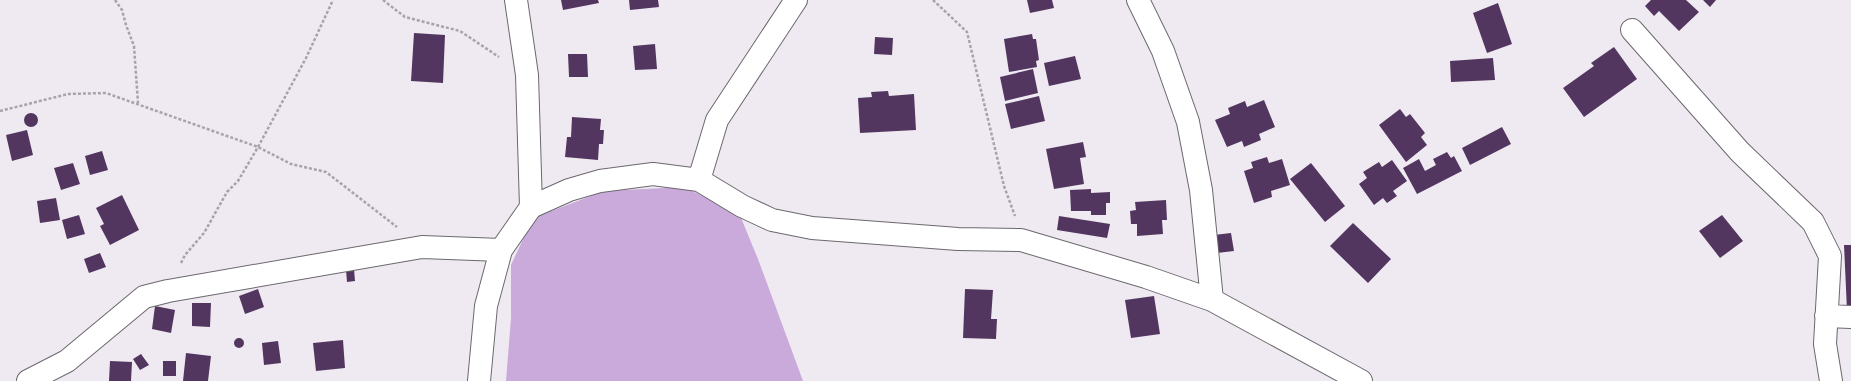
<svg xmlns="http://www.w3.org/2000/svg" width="1851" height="381" font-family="Arial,sans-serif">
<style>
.forest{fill:#caa9db}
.building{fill:#533660}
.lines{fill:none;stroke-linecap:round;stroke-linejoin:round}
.minor-casing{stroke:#6c686e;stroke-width:24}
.tertiary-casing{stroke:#6c686e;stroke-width:24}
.path{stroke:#a7a3a9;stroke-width:2.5;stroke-dasharray:3 2;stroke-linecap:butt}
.minor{stroke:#fff;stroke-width:22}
.tertiary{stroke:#fff;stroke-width:22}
</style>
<rect width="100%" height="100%" fill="#efeaf1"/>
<path class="forest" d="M684,187L739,213L758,259L803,381H506L511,318V265L533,218L604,191Z"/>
<path class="building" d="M561,0H598L599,3L563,10Z
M629,0H658L659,7L630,10Z
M1027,0H1052L1054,8L1030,13Z
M1651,0H1686L1699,12L1679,31L1659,11L1654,16L1645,6Z
M1703,0H1716L1710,7Z
M1498,3L1512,44L1487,53L1473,13Z
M414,33L445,35L443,83L411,81Z
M1032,34L1033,39H1036L1039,60L1036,61L1037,67L1009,72L1004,39Z
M875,37L893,38L892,55L874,54Z
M655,44L657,69L635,70L633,46Z
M1614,47L1637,79L1584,117L1563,88L1594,66L1591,63Z
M568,54H587L588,77H569Z
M1075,56L1081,79L1049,86L1044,63Z
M1493,58L1495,80L1451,82L1450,61Z
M1033,69L1038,93L1005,101L1000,77Z
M888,91L889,96L914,94L916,130L860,133L858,98L872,97L871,92Z
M1039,96L1045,121L1011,129L1005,104Z
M1264,100L1275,127L1259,134L1261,140L1244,147L1242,141L1227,147L1215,120L1230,114L1228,108L1245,101L1247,107Z
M1400,109L1406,117L1410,114L1425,133L1421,137L1427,145L1406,162L1379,125Z
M24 120a7 7 0 1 1 14 0a7 7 0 1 1-14 0Z
M572,117L601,119L600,130H604L603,144H599L598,160L565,157L567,137H571Z
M1502,127L1511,144L1470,165L1462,148Z
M27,130L33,155L12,161L6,135Z
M1083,142L1086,157L1080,158L1084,184L1054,189L1046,149Z
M102,151L108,170L90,175L85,156Z
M1447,152L1451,158L1454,156L1462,171L1417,194L1403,168L1419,159L1425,171L1436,165L1433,159Z
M1267,157L1269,163L1282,159L1290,185L1271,191L1272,197L1254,203L1244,171L1253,168L1251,162Z
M1392,160L1407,181L1393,191L1397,196L1387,203L1383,198L1374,205L1359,184L1367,178L1363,172L1379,162L1382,167Z
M73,163L80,184L61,190L54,168Z
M1311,163L1345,206L1325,222L1290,179Z
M1091,189V193L1110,192V203H1106V215H1091V211H1071L1070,190Z
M122,195L139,230L110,245L100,226L104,224L96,208Z
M56,198L60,220L40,223L37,201Z
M1166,200L1167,220H1162L1163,234L1137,236V224H1131L1130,211L1136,210L1135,202Z
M79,215L85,234L67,239L62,220Z
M1722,215L1743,241L1720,258L1699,231Z
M1059,216L1110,224L1107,238L1057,230Z
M1353,223L1391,259L1368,283L1330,246Z
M1231,233L1234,251L1217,253L1214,235Z
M1844,245H1851V310H1847Z
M100,253L106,267L89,273L84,259Z
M354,269L355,281L347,282L346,270Z
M258,289L264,307L245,314L239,296Z
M965,289L993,290L991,319H997L996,339L963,338Z
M1154,296L1160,334L1131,338L1125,300Z
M192,303H211L210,327L192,326Z
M155,306L175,310L171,333L152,329Z
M234 343a5 5 0 1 1 10 0a5 5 0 1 1-10 0Z
M343,340L345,368L316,371L313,343Z
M278,341L281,363L264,365L262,343Z
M186,353L211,356L208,381H183Z
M141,354L149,365L140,370L133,359Z
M110,361L132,362L131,381H109Z
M163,361H176V376H163Z"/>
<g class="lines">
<defs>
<path id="minor" d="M1138,0L1163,51L1188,122L1201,190L1212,300
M1632,30L1740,152L1813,222L1830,256L1825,344L1831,381
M699,180L717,120L796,0
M531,207L569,190L600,181L653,174L699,180L742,206L772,220L812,228L958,239L1021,240L1146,277L1212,300L1361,381
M1826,316L1851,317
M28,381L67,361L144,297L168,291L422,247L501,250"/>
<path id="tertiary" d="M479,381L486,306L501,250L531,207L527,75L516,0"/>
</defs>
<use href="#minor" class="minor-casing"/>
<use href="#tertiary" class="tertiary-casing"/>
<path class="path" d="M115,0L122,10L126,25L134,46L138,103
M383,0L405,17L460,31L499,57
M933,0L967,32L1004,186L1015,216
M0,111L68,94L106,93L258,147L291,164L326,172L397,227
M181,263L185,255L204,233L227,192L238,181L258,147L306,58L333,0"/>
<use href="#minor" class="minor"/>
<use href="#tertiary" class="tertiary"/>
</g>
</svg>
